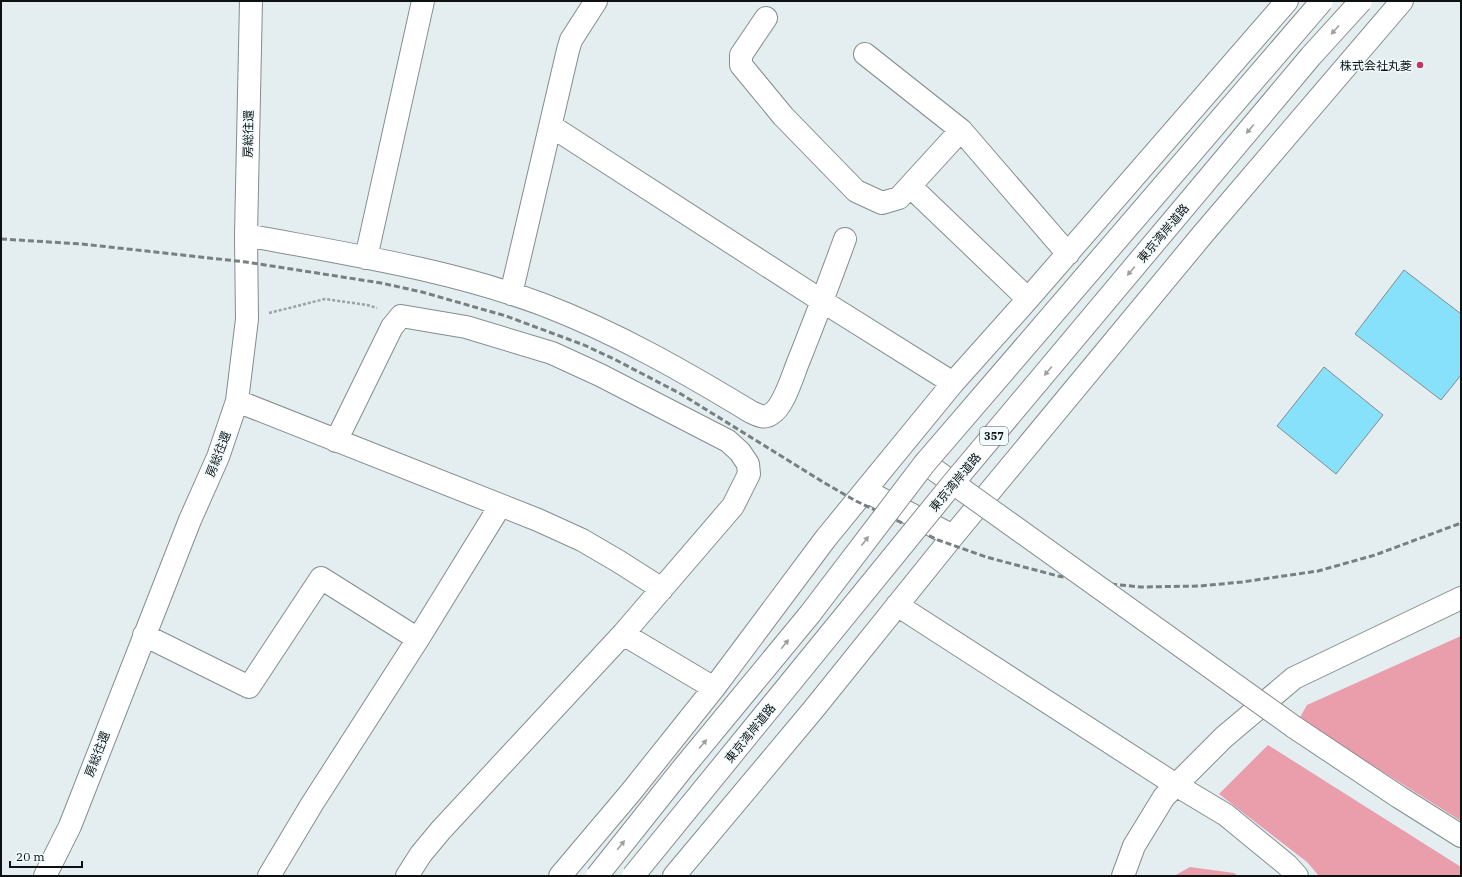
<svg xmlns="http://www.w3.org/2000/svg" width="1462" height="877" font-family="'IBM Plex Serif','Noto Sans JP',serif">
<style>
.forest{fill:#ea9eac}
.building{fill:#88e1fa;stroke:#838c8e}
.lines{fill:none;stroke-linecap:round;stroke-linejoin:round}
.minor-casing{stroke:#848d8f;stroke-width:24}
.highway-casing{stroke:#848d8f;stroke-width:24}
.path{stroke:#9ba2a4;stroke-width:2.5;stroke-dasharray:3 2;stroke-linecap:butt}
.minor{stroke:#fff;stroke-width:22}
.highway{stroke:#fff;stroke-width:22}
.rail{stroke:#787f80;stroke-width:3;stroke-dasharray:6 3;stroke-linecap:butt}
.minor-bridge-casing{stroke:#848d8f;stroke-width:24;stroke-linecap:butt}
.highway-bridge-casing{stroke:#848d8f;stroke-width:24;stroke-linecap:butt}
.minor-bridge{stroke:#fff;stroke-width:22}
.highway-bridge{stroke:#fff;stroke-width:22}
.oneway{fill:#9ea0a0}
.poi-dot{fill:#c43660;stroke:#f1fbfe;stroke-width:1.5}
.labels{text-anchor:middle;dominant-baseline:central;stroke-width:3;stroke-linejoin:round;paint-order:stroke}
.shield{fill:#f1fbfe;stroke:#515758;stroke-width:1}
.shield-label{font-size:11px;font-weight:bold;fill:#0d1111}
.poi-label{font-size:12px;fill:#0d1111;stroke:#f1fbfe;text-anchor:end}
.street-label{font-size:12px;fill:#0d1111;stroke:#f1fbfe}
</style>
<rect width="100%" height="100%" fill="#e4edf0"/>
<path class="forest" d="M1461,636V821L1299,719L1307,705Z
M1268,745L1461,867V876H1319L1307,862L1219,794Z
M1190,867L1234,873L1238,876H1174Z"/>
<path class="building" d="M1404,270L1461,314V375L1441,400L1355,334Z
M1324,367L1383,415L1336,474L1277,426Z"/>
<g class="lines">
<defs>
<path id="minor" d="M766,18L741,55V65L783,116L856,191L882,203L899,198L961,130
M865,54L961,130L1068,254
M551,126L822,301L953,383
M910,186L1028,299
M246,235C346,254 448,269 544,305C617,333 685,372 751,412C758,415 764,419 771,414C784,407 793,374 799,360C815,320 830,280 845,239
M366,258L423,1
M511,294L568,50L571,40L596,1
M237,401L538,520L582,540L618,561L662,589
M336,441L392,327L401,316L466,327L552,353L600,375L728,441L740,452L748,464L749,474L733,506L623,634L441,830L421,854L407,876
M866,491L953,536
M897,605L1176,785L1226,815L1287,865L1297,876
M623,634L714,688
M144,635L249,687L321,578L418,639
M1294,727L1399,797L1461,836
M45,876L70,826L190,520L218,457L237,401L247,319L246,235L251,1
M269,876L312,804L418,639L500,506
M560,876L631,792L714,688L826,538L953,383L1028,299L1287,1
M674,876L813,710L953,536L1203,234L1402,1
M1123,876L1134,846L1164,797L1224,737L1294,678L1461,598"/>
<path id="highway" d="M925,463L953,483"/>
</defs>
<use href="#minor" class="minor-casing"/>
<use href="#highway" class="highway-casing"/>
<path class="path" d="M269,313L325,299L367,305L377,308"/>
<use href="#minor" class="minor"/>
<use href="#highway" class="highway"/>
<path class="rail" d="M1,239L82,244L246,262L381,283L422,292L506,316L584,345L614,359L681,394L823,482L856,501L938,540L986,557L1058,576L1089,582L1141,587L1200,586L1242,582L1318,571L1375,555L1461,523"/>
<defs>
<path id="minor-bridge" d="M953,483L1294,727"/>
<path id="highway-bridge" d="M597,876L683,768L810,614L925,463L1322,1
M633,876L953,483L1311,56L1361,1"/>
</defs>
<use href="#minor-bridge" class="minor-bridge-casing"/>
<use href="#highway-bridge" class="highway-bridge-casing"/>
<use href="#minor-bridge" class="minor-bridge"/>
<use href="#highway-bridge" class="highway-bridge"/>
</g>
<defs><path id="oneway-solid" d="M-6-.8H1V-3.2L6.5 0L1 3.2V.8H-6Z"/></defs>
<g class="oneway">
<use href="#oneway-solid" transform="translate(1335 30) rotate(132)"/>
<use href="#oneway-solid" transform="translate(1250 129) rotate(130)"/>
<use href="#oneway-solid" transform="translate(1131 271) rotate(130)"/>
<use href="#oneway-solid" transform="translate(1048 371) rotate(130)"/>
<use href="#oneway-solid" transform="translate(865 541) rotate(-53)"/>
<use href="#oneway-solid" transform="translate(785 644) rotate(-51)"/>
<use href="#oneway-solid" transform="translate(703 744) rotate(-50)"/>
<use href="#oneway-solid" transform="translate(621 845) rotate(-51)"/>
</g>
<circle class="poi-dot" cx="1420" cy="65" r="4"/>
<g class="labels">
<rect class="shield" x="980" y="427" width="28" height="18" rx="3"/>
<g class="shield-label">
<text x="994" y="436">357</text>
</g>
<g class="poi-label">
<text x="1412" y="65">株式会社丸菱</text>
</g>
<g class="street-label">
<text transform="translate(248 134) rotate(-89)">房総往還</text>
<text transform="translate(1163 233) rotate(-50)">東京湾岸道路</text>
<text transform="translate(218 454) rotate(-69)">房総往還</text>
<text transform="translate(955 482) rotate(-50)">東京湾岸道路</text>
<text transform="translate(750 733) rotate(-51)">東京湾岸道路</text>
<text transform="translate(97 754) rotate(-69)">房総往還</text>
</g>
</g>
<rect width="1462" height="877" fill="none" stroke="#0d1111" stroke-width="4"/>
<path d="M10 861v6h72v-6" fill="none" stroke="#0d1111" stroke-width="2"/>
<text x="16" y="861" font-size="12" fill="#0d1111" stroke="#f1fbfe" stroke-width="3" paint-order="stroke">20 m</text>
</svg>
